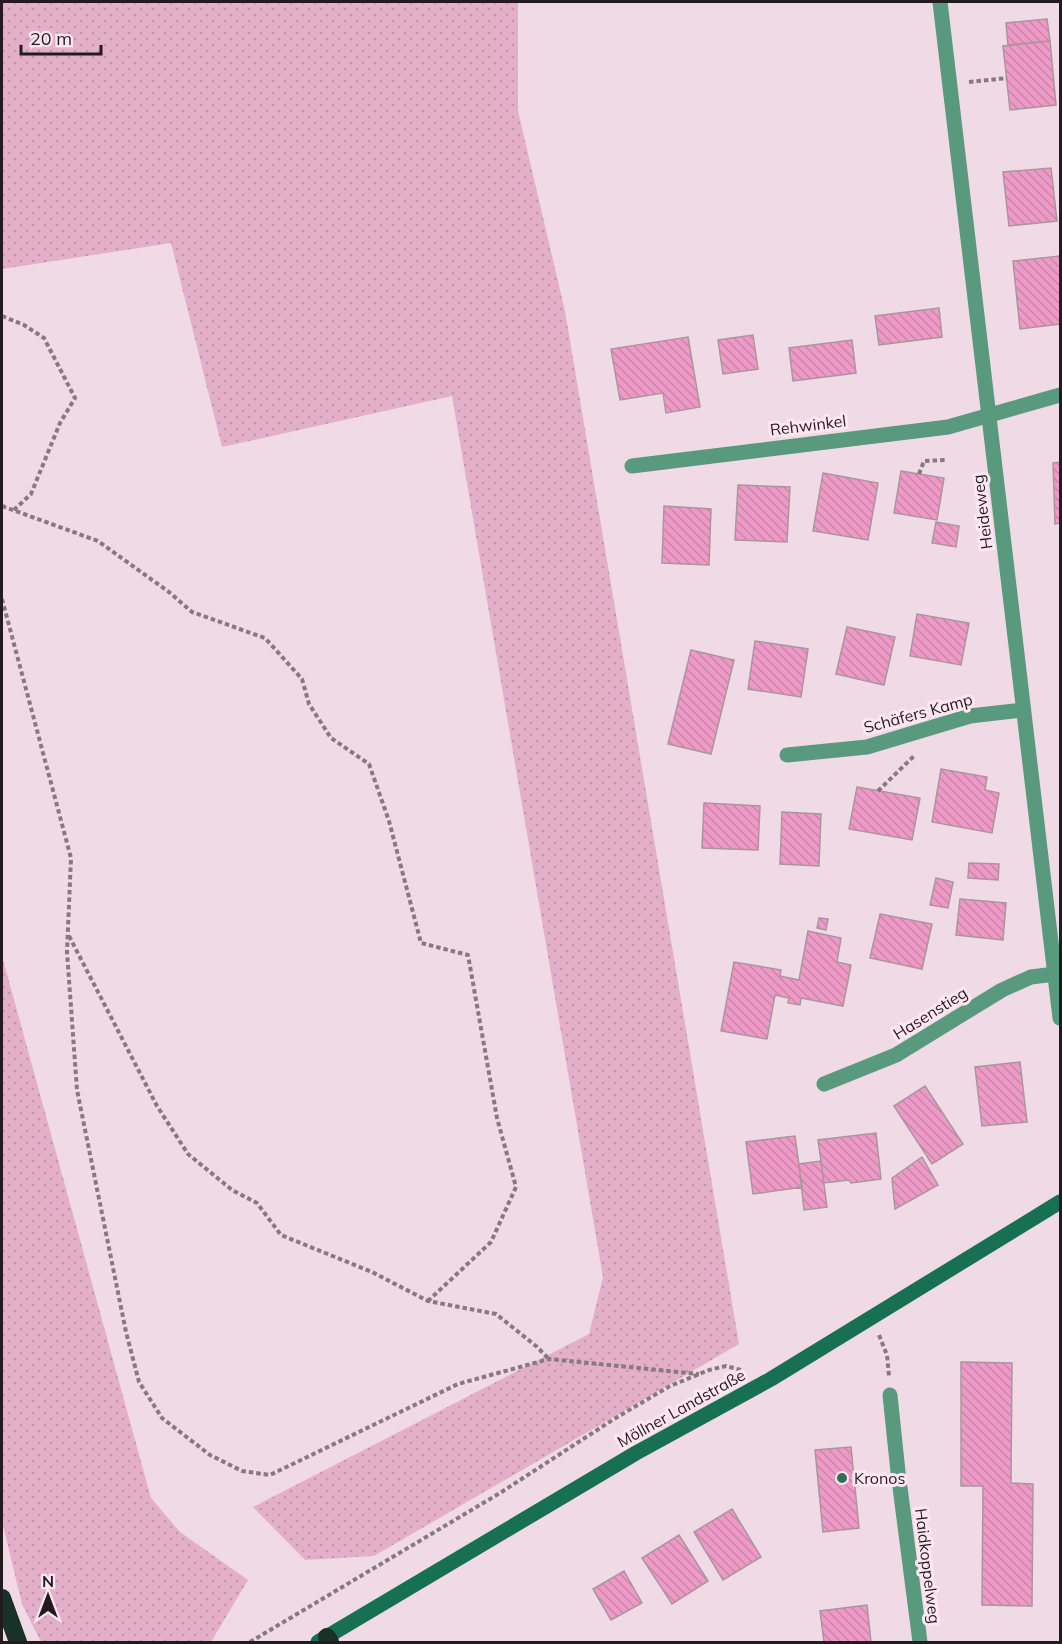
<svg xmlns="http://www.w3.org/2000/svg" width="1062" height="1644" font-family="Mulish,sans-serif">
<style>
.grass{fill:url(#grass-dots)}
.building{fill:url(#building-back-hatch);stroke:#aa959f;stroke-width:1.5}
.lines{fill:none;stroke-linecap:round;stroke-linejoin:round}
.path{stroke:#887981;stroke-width:4;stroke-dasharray:4.5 3;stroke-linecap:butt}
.street{stroke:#59997e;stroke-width:15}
.secondary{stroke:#177052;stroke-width:15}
.highway{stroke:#1a3127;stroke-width:18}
.poi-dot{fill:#356f57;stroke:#fee7f2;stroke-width:2}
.labels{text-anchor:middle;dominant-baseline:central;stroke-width:6;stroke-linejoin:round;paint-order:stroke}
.street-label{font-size:16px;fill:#231b1f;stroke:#fee7f2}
.poi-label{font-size:16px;fill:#231b1f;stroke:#fee7f2;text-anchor:start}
</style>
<defs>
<pattern id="grass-dots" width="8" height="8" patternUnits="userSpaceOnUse" patternTransform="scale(1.5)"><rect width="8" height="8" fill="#e4afc9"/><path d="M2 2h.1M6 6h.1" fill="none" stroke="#c396ac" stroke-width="1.8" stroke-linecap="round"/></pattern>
<pattern id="building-back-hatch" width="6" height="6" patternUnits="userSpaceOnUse" patternTransform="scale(1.5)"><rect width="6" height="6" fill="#ee9ac6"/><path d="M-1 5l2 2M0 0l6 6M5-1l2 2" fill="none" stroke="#cc84aa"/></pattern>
</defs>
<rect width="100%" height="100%" fill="#f0dae5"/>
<path class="grass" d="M2,2H518V111L565,311L739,1344L374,1556L305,1560L253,1507L589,1334L603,1277L452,396L222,447L171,243L2,269Z
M2,956L151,1498L180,1532L248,1580L211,1642H41L22,1604L2,1521Z"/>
<path class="building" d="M1047,19L1050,41L1008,45L1006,23Z
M1050,41L1056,105L1010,110L1003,46Z
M1051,168L1057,221L1009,226L1003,172Z
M1060,256V324L1020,329L1013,261Z
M939,308L942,337L879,345L875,316Z
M753,335L758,369L723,374L718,340Z
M688,337L700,407L666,413L663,393L620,400L611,349Z
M852,340L856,373L793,381L789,348Z
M1060,462V523L1055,524L1053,463Z
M901,471L944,478L937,520L894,513Z
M823,473L878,483L868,540L813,531Z
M738,485L790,487L787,542L735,540Z
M664,506L711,509L709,565L662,563Z
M936,522L959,526L956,547L932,543Z
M917,614L969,623L961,665L910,656Z
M847,627L895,637L884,685L836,674Z
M755,641L808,649L801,697L748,689Z
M691,650L734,660L711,754L668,744Z
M941,769L987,777L985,790L999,793L992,833L932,822Z
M857,787L920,798L912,840L849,829Z
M704,803L760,806L758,850L702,848Z
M782,812L821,814L819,866L780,864Z
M969,863L999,864L998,880L968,878Z
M936,878L953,882L948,908L930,905Z
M960,899L1006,903L1003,940L956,935Z
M880,914L932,924L922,969L870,958Z
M819,918L828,919L826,930L817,928Z
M808,931L841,938L837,962L851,965L843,1006L801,998L800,1005L788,1003L789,998L775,995L767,1039L721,1031L734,962L781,970L780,976L799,980Z
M1020,1062L1027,1122L982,1126L975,1067Z
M925,1086L963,1144L932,1164L894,1106Z
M876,1133L881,1179L851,1183L849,1180L824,1183L818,1140Z
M795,1136L802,1187L753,1194L746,1142Z
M922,1157L938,1185L895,1209L892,1178Z
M821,1161L827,1207L804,1210L799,1164Z
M961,1362L1012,1363L1011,1483L1033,1484L1032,1606L982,1605L983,1486H961Z
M851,1447L859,1528L823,1532L815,1450Z
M732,1509L761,1557L723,1580L694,1532Z
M679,1535L708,1581L672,1604L642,1558Z
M624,1571L642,1603L611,1620L593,1589Z
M867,1605L871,1642H824L820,1611Z"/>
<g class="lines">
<path class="path" d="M969,82L1007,78
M2,316L24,325L44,338L75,398L60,423L31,494L14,510
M919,474L924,461L945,460
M2,506L98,541L169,592L192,612L265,638L302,679L309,704L331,738L369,764L389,821L421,943L468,955L497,1118L516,1187L491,1242L428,1301
M2,599L71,858L67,952L77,1090L126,1332L139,1382L162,1418L210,1455L242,1471L270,1475L458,1384L549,1359L699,1374
M878,791L915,755
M69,936L157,1106L188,1154L232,1190L257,1203L281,1235L372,1272L428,1301L496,1314L536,1346L549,1359
M879,1335L887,1355L889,1376
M250,1642L500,1493L614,1419L670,1386L709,1370L726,1366L741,1370"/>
<path class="street" d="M940,2L1060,1018
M632,466L948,427L1060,395
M787,755L867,747L970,716L1023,710
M824,1084L896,1055L1002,990L1031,977L1055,974
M890,1395L898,1472L920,1642"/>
<path class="secondary" d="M318,1642L636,1453L771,1379L1060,1202"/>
<path class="highway" d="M2,1598L18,1642
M327,1637L330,1642"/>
</g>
<circle class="poi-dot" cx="842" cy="1478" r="6"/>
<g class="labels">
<g class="street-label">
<text transform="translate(808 425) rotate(-7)">Rehwinkel</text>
<text transform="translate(982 512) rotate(-97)">Heideweg</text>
<text transform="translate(918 713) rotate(-15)">Schäfers Kamp</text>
<text transform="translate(930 1013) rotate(-32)">Hasenstieg</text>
<text transform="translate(681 1408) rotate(-29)">Möllner Landstraße</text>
<text transform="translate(928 1566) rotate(83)">Haidkoppelweg</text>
</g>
<g class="poi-label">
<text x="854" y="1478">Kronos</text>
</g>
</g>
<rect width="1062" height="1644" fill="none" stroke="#231b1f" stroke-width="6"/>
<g transform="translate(48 1596)" stroke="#fee7f2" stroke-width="4.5" paint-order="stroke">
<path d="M0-4.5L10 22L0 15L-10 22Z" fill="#231b1f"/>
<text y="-9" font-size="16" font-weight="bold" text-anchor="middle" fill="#231b1f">N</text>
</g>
<path d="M21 45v9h80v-9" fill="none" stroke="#231b1f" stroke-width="3"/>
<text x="30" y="45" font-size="18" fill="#231b1f" stroke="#fee7f2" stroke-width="4.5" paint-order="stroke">20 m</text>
</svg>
